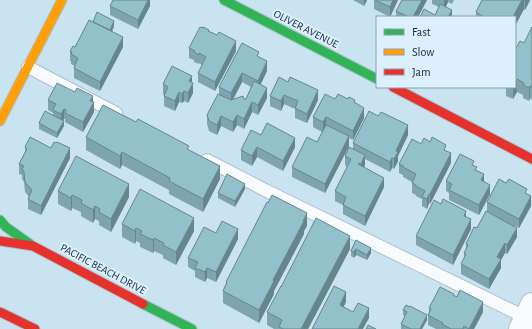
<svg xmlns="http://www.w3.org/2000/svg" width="532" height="329" font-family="'Alegreya Sans',sans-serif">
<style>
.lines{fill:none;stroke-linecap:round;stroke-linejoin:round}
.lane-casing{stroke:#acc1cc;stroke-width:14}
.street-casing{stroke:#acc1cc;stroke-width:24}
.fast-casing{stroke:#acc1cc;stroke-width:11}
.slow-casing{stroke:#acc1cc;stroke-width:11}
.jam-casing{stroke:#acc1cc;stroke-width:11}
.lane{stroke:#f7fbfd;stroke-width:12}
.street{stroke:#f7fbfd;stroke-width:22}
.fast{stroke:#30b455;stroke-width:9}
.slow{stroke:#ff9f0a;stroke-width:9}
.jam{stroke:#e5322d;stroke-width:9}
.wall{fill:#7ea5af;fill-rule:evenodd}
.shaded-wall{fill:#66868e}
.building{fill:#92c0cb;stroke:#66868e}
.labels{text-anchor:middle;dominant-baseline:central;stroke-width:4;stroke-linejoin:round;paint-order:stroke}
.street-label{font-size:11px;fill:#122833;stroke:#dbf0fc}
</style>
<rect width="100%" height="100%" fill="#cae3f0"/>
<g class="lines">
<defs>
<path id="lane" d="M28,67L116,113
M207,160L265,190L529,319"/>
<path id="street" d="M520,329L532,304"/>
<path id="fast" d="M224,0L377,79
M0,220L6,227L30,244
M143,304L192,329"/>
<path id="slow" d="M0,121L62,0"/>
<path id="jam" d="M393,87L532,159
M0,241L33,246L143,304
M0,312L35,329"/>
</defs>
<use href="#lane" class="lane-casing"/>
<use href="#street" class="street-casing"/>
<use href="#fast" class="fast-casing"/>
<use href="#slow" class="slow-casing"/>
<use href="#jam" class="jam-casing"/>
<use href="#lane" class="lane"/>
<use href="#street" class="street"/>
<use href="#fast" class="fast"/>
<use href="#slow" class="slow"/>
<use href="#jam" class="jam"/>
</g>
<path class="wall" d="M150,0V6L138,29L110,15V6Z
M353,0H367L364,6Z
M374,0H398L390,17L374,9Z
M402,0H427L418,17H396V11Z
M432,0H454L452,4L448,2L446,7L435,15L439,7L432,4Z
M482,0H530L525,10L524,9L515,26V17H476V12Z
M93,22L114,26L112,32L123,47L100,91L74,78V68L75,66L71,64V61H70V51L75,47Z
M532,27V100L530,98L529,101L523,98V95L517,92L513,99L506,96V87H515L524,43Z
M209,31L236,51L215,91L198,82V73L202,65L199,63V64L194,62V60L189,58V48Z
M259,57L267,71L260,85L267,98L258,115L252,112L244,129L237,125L233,132L221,126L217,135L209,131L207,124V115L219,94V87ZM242,82L251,87L246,99L233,100Z
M279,77L318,100L307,123L295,118V109L284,104L281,111L270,106V96Z
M192,82L193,93L188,103L184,101L182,103L179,102L175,111L164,106V95L163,94V84Z
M335,99L364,118L353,140L349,138V146L325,193L292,177V167L317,142L322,132L313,127V117Z
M48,100L93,102L94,112L83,132L65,122V119H64L63,120L64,126L57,138L39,129V123L53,115V113L48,110Z
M136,122L189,150L220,179L203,212L169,194V190L122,165L120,169L86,150V137Z
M261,135L295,147L283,171L257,157L252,166L241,160V150Z
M408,135L398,156V161L394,169L392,168L390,172L365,159V165L364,167L384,187L365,226L343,214V205L335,201V191L347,167L345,165V156L353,148V143Z
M421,144L446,151L451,163L430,204L429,203L427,209L422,206V199L416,196V195L412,193V182L403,177V175L399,173V164Z
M25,147L70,158L41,215L28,209V199L29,197L25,192L24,182L22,179V175L19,174V164L25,152Z
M474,166L484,181L490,194L479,215L449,200V193L446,191V181Z
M245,189L235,207L218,198V193Z
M58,191L129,197L111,232L99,225V221L95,219L93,223L81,216V212L72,208L71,211L58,204Z
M527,194L531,206L519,228L515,226L517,237L507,254L505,253L501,260V268L489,289L461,274V264L464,259V253L466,250V244L477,228L487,211V202Z
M466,217L471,229L453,265L416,245V236Z
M122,224L194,231L176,265L163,258V255L154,251L153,253L140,247V243L136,241L135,244L122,237Z
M307,226L304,231V234L274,291V294L259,323L223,303V291L226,285V282Z
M216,233L238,239L216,282L207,278L205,282L195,277V271L188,267V258Z
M356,240L371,253L367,260L356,255L354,258L351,256V251Z
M350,249L308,329H274L267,325V312L281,287Z
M454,296L483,312L474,329H436L428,325V315L429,313V308Z
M410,307L427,320L422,329H401V324L405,316L403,315V310Z"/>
<path class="shaded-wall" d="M148,0H150V6L138,29V20Z
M364,0H367L364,6Z
M393,0H398L390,17V7Z
M422,0H427L418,17H413Z
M444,0H448V2L444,10Z
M522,0H524V9L515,26V17H513Z
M525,0H530L525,10Z
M452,10V17H448Z
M114,21V26L110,35V30Z
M123,37V47L100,91V82Z
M236,41V51L215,91V82Z
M267,61V71L258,90V81Z
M242,73V82L231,103V93Z
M192,76V86L193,83V93L188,103L189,81Z
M517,79V92L513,99V87H515V83Z
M530,86V98L529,101V88Z
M267,88V98L258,115V105Z
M318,90V100L307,123V114Z
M184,91V101L182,103V94Z
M179,92V102L175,111V101Z
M284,95V104L281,111V101Z
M93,96V104L94,102V112L83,132V122L90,101Z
M252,102V112L244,129V119Z
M364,108V118L353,140V131Z
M64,109V119L61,124V114Z
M237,115V125L233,132V122Z
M221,116V126L217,135V125Z
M326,117V127L323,132V122Z
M64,121V126L57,138V133Z
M408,125V135L398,156V161L394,169V159L396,151Z
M349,136V146L325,193V184Z
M295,138V147L283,171V161Z
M257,147V157L252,166V156Z
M70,148V158L41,215V206Z
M122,152V165L120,169V156Z
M451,153V163L430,204V194Z
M365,155V165L361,173V164Z
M392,158V168L390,172V162Z
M220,166V179L203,212V199Z
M484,174V184L481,180Z
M384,178V187L365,226V216Z
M129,184V197L111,232V219Z
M245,184V189L235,207V201Z
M490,185V194L479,215V205Z
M429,194V203L427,209V199Z
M72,195V208L71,211V198Z
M531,196V206L519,228V219Z
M95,206V219L93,223V210Z
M466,211V221L464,216Z
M307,213V226L304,231V234L274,291V294L259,323V310L273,280Z
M194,218V231L176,265V252Z
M471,219V229L453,265V255Z
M136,228V241L135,244V231Z
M517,228V237L507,254V245Z
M238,229V239L216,282V272Z
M350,236V249L308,329H301Z
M154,238V251L153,253V240Z
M505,243V253L501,260V268L489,289V279L497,257Z
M371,248V253L367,260V255Z
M356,249V255L354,258V252Z
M207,268V278L205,282V272Z
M346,292V302L340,315V305Z
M483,302V312L474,329H469Z
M369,308V318L363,329H358Z
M427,315V320L422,329H420Z"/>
<path class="building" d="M113,0H148L138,20L110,6Z
M375,0H393L390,7Z
M402,0H422L413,17H409L396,11Z
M482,0H522L513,17H484L476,12Z
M440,4L452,10L448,17H420L424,9L435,15Z
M97,12L114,21L110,30L93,22Z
M89,20L123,37L100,82L74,68L78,58L71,54L72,52L70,51L73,46L75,47Z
M200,27L203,28V27L209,30L208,31L217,35L219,32L236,41L215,82L198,73L206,57L199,53V55L194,52L195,51L189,48Z
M532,27V87L530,86L529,88L523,85L524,83L517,79L515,83V50L520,41L524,43Z
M242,43L259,52L257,56L267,61L258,81L242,73L231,93L219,87Z
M172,66L192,76L189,81L193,83L188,93L184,91L182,94L179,92L175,101L164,96L168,87L163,84Z
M279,77L288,82L290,77L318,90L307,114L295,108L298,101L284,95L281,101L270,96Z
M254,81L267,88L258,105L252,102L244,119L237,115L233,122L221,116L217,125L209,121L207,115L218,94L231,100L243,96L244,99H246Z
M57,83L75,92L77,88L93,96L90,101L94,102L83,122L65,113L66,110L64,109L61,114L53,110L56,104L48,100Z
M325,94L335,99L338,94L348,99L349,97L355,100L354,102L364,108L353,131L326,117L323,122L313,117Z
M103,105L136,122L138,119L189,146L187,149L220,166L203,199L169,181L170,178L122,152L120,156L86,137Z
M45,111L64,121L57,133L39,123Z
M369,111L378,116L381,112L408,125L396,151L398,152L394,159L392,158L390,162L353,143Z
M267,123L295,138L283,161L257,147L252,156L241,150L251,130L261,135Z
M326,125L349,136L325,184L292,167L307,137L317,142Z
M30,137L51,148L54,142L56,143L57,142L70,148L41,206L28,199L32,190L30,188L25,182L24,172L22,169L24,166L19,164L27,149L25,147Z
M432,137L446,145L444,150L451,153L430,194H429L427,199L422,197L425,191L416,186V185L412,183L416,174L403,167V166L399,164L412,139L421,144L424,138L430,142Z
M349,147L365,155L361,164L359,163L358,164L384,178L365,216L343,205L346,197L335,191L351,159L345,156Z
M460,154L474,161L472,165L477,167L475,170L484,174L481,180L490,185L479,205L449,190L452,184L446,181Z
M76,156L129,184L111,219L99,212L100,209L95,206L93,210L81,203L82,200L72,195L71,198L58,191Z
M227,174L245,184L235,201L218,193Z
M499,179L506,183L509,179L527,189L525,193L531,196L519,219L487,202Z
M140,189L194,218L176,252L163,245L164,243L154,238L153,240L140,234L142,231L136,228L135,231L122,224Z
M272,195L307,213L303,221H304L273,280L274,281L259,310L223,291L227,282H226L267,202L268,203Z
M443,199L466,211L464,216L471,219L453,255L416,236L434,200L441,204Z
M486,211L517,228L507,245L505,243L497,257L501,259L489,279L461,264L466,254L464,253L468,245L466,244L474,227L477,228Z
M316,218L350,236L301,329H283L279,327L282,320L267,312L281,286V287Z
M222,221L238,229L216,272L207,268L205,272L195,268L198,262L188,258L204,227L216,233Z
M356,240L371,248L367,255L356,249L354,252L351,251Z
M334,286L346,292L340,305L353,312L358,303L369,308L358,329H312Z
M440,287L454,294L453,295L457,297L460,290L483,302L469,329L464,326L463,329H451L442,324L443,323L428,315L431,309L429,308Z
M406,305L410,307V306L427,315L420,329H411L401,324L407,312L403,310Z
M368,325L376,329H366Z"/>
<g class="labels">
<g class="street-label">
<text transform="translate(306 29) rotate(27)">OLIVER AVENUE</text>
<text transform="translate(103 269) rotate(28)">PACIFIC BEACH DRIVE</text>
</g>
</g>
<rect x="376" y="16" width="140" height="72" fill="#dbf0fc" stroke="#8ba0ac"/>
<rect x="384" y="29" width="20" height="6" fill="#30b455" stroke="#8ba0ac"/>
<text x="412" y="36" font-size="12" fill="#122833">Fast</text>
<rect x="384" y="49" width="20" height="6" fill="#ff9f0a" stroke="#8ba0ac"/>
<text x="412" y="56" font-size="12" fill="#122833">Slow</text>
<rect x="384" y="69" width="20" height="6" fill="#e5322d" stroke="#8ba0ac"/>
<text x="412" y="76" font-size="12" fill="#122833">Jam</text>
</svg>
